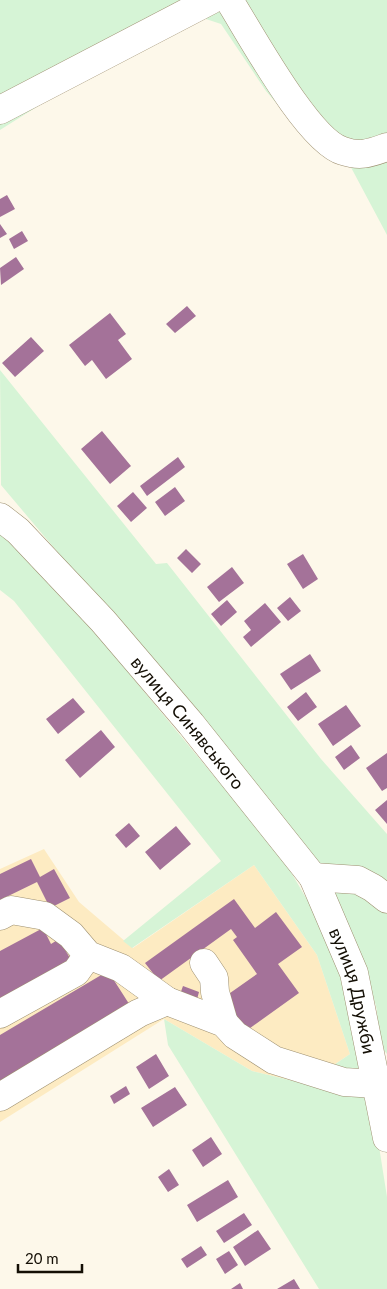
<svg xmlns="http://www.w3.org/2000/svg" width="387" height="1289" font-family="Lato,sans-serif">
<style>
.built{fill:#fdebc2}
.green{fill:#d6f4d6}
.building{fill:#a47299}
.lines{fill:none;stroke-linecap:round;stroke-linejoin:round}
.minor-casing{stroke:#9e9071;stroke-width:29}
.minor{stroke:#fff;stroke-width:28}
.labels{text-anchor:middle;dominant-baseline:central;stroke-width:5;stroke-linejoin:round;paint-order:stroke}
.street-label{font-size:18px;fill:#140f05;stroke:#fdf8ea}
</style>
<rect width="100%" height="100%" fill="#fdf8ea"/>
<path class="built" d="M44,849L79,902L133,948L254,865L317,955L350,1054L306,1084L252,1071L164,1019L0,1122V869Z"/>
<path class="green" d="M0,0H387V235L346,158L311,144L266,91L221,24L203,18L43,103L0,130Z
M0,370L156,564L167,563L321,759L387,834V890L314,863L291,829L1,485Z
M0,529L41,567L285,862L316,915L339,962L375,1121L387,1197V1289H319L168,1045L164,1019L252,1071L306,1084L350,1054L317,955L254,865L132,948L123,941L221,861L14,601L0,590Z
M340,886L387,910V1054C376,1043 379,1020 376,1006C365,966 345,927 330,888Z"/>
<path class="building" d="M7,195L15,209L0,217V199Z
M0,224L7,234L0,238Z
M22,231L28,241L14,249L9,239Z
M16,257L24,269L1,285L0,268Z
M187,306L196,316L175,333L166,324Z
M110,313L126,334L118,340L132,359L106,379L92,360L85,366L69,345Z
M31,337L44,351L15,377L2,363Z
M102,431L131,466L110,484L81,449Z
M178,457L185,467L147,496L140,486Z
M175,487L185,501L165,516L155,502Z
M133,492L147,508L131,522L117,506Z
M186,549L201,564L192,573L177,558Z
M303,554L318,579L303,589L287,564Z
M232,567L244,583L219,602L207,587Z
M290,597L301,611L288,621L277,608Z
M227,600L237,612L221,626L211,614Z
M265,603L281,622L251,647L243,637L251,630L244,621Z
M310,654L321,671L291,690L280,674Z
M306,692L317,707L298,721L287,707Z
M73,698L85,712L58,734L46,719Z
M346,705L361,726L333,746L318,724Z
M101,730L115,747L80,778L65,760Z
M351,745L360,758L344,770L335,757Z
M387,753V788L382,791L366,768Z
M387,800V824L375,810Z
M129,823L140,836L126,848L115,835Z
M176,826L191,844L160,870L145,852Z
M31,859L40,877L54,869L70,898L50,908L37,882L0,900V874Z
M234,899L255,928L276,912L302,947L278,964L299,993L246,1031L223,998L257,974L233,940L237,937L231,929L159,981L145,963Z
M43,928L51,944L59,939L71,960L0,999V951Z
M108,971L133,1010L0,1088V1035Z
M183,986L199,992L196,1003L179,997Z
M156,1054L169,1076L149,1089L136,1067Z
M126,1086L130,1094L114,1104L110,1096Z
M175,1087L187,1105L153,1127L141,1108Z
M211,1137L222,1154L203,1167L192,1150Z
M169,1169L179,1185L168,1192L158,1177Z
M228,1180L238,1197L197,1222L187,1205Z
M244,1213L252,1225L224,1243L216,1231Z
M258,1230L271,1249L245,1266L233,1247Z
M201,1246L207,1255L187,1268L181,1259Z
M229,1251L238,1265L225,1274L216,1259Z
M294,1279L300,1289H277Z
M240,1283L243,1289H231Z"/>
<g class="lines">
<defs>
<g id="minor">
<path d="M229,0C250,33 308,141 343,151C361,157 370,153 387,147"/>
<path d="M0,110L211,0"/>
<path id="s1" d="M0,517L18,531L103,621L191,724L313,877L354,973L387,1138"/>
<path d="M313,877L358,880L373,888L387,899"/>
<path d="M0,916L11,910L45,916L71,935L88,955L121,968L167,1001L224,1023L235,1035L274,1060L344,1082L376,1084"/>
<path d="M204,963L214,978L215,992L224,1023"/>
<path d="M0,1014L76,972L88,955"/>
<path d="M0,1097L139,1013L167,1001"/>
</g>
</defs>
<use href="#minor" class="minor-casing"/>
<use href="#minor" class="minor"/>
</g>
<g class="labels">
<g class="street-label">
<text stroke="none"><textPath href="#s1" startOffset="279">вулиця Синявського</textPath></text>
<text stroke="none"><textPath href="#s1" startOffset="599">вулиця Дружби</textPath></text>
</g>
</g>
<path d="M18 1264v8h64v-8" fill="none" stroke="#140f05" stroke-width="2.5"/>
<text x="25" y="1264" font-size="15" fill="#140f05" stroke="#fdf8ea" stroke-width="4" paint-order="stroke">20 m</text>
</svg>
